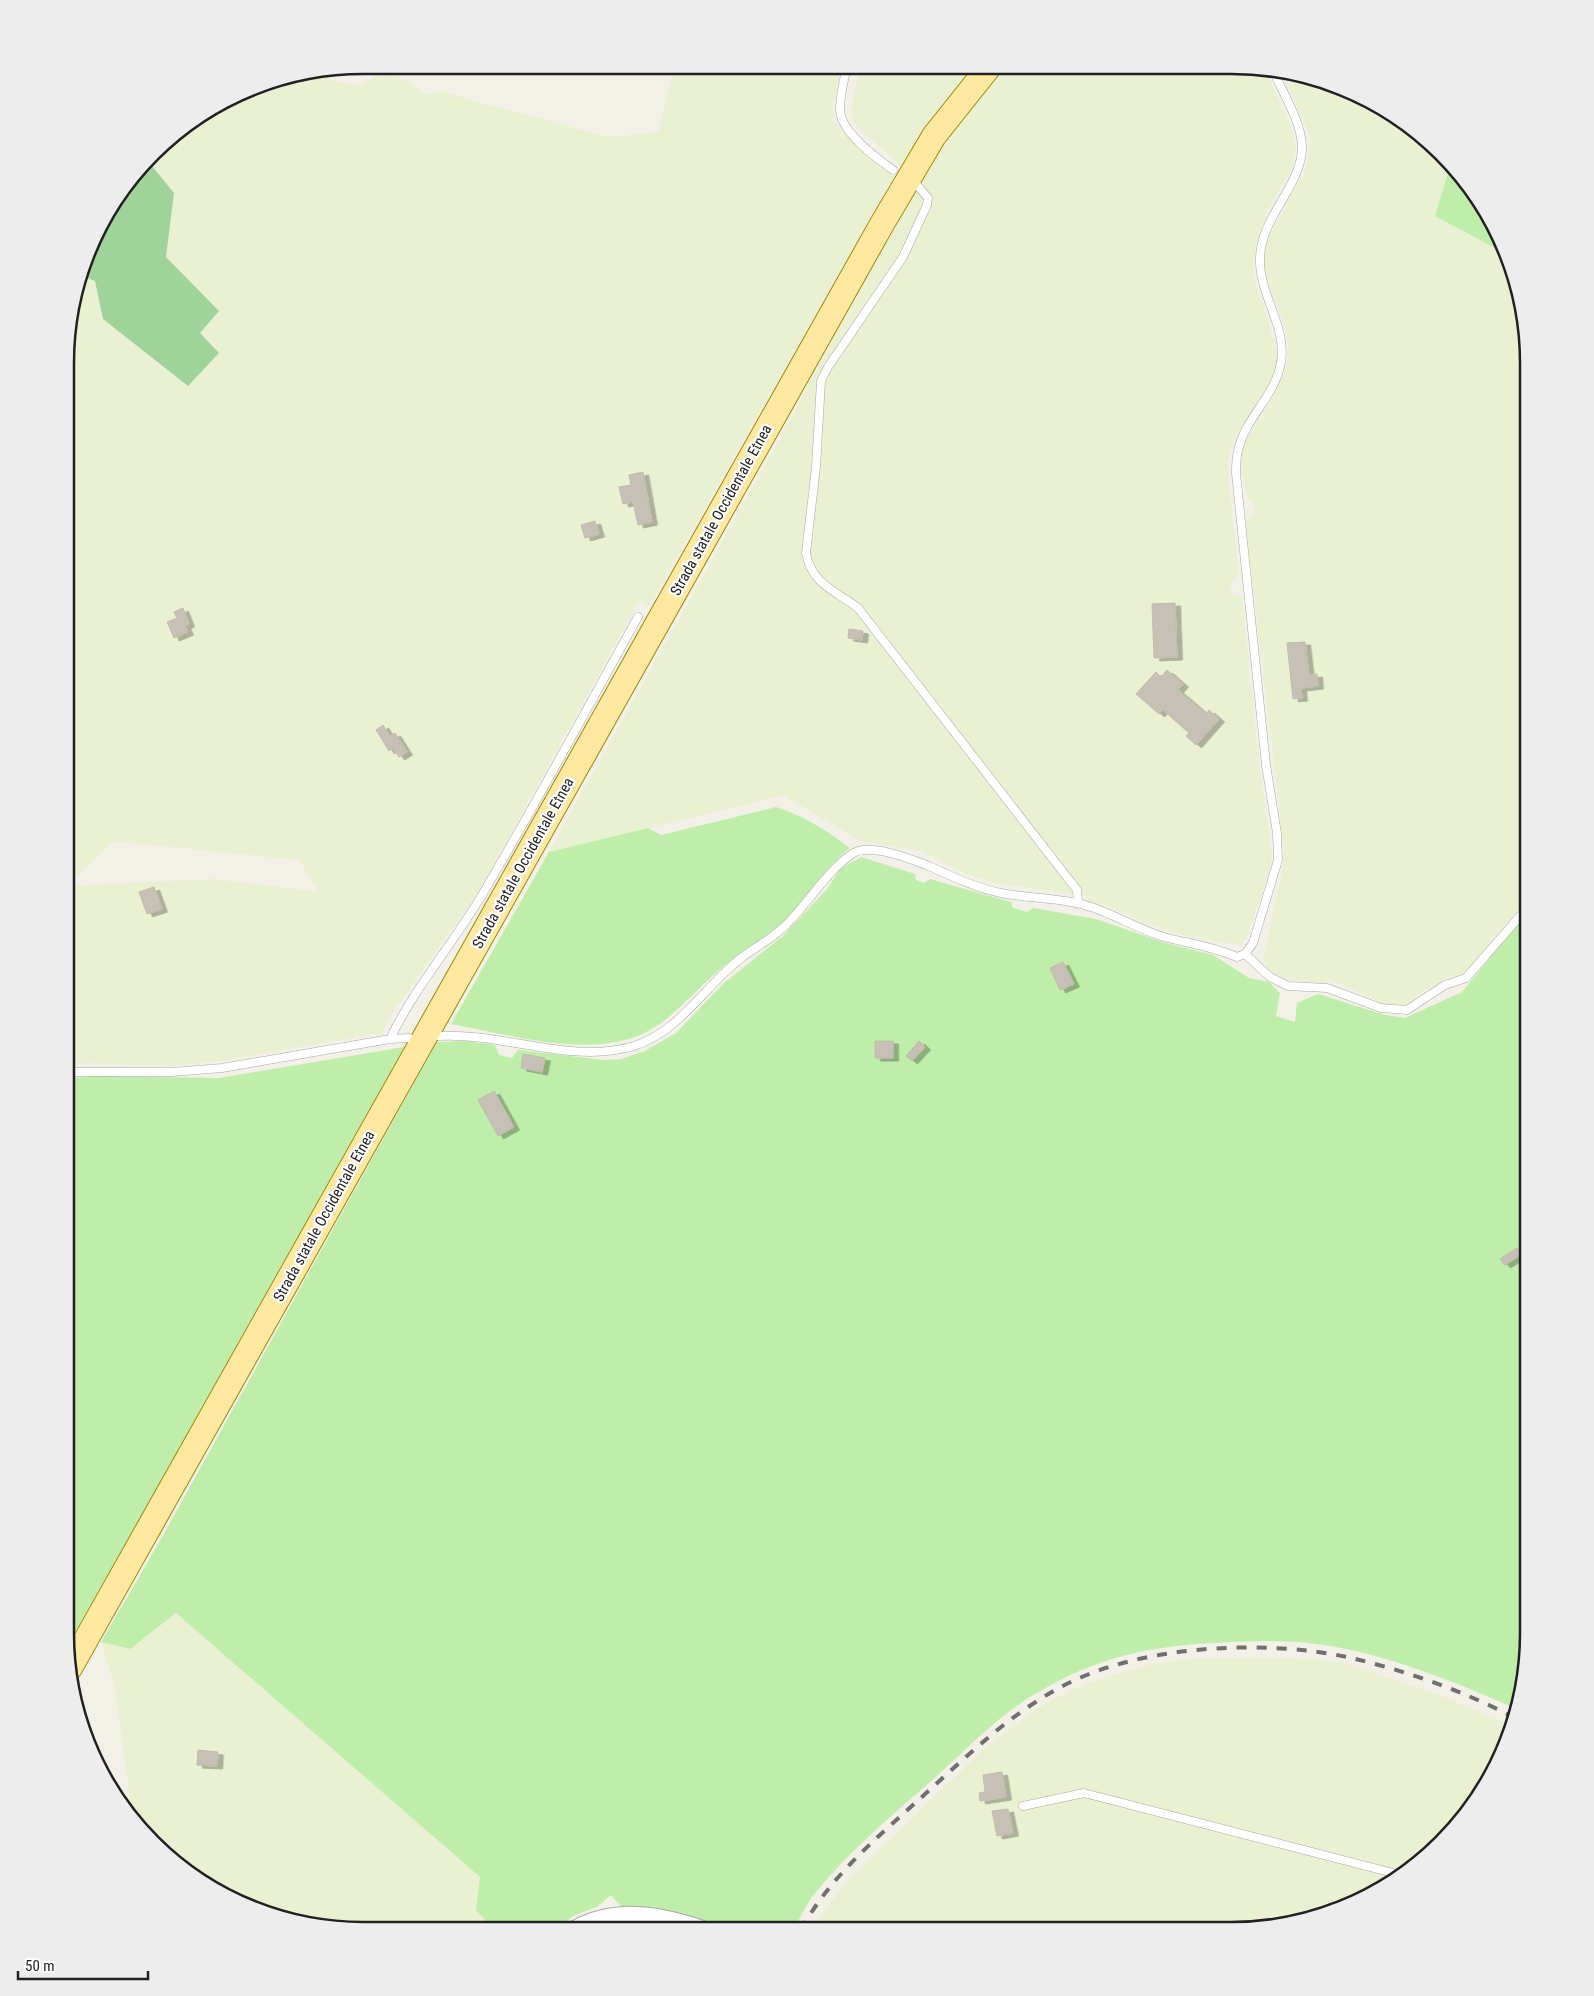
<svg xmlns="http://www.w3.org/2000/svg" width="1594" height="1996" font-family="'Roboto Condensed',sans-serif">
<style>
.farmland{fill:#e9f1d2;fill-rule:evenodd}
.grass{fill:#bfeeab}
.forest{fill:#a0d39a}
.building{fill:#c7c0b6;stroke:#c4baa9;filter:url(#shadow)}
.lines{fill:none;stroke-linecap:round;stroke-linejoin:round}
.service-casing{stroke:#a8a8a8;stroke-width:9}
.tertiary-casing{stroke:#a8a8a8;stroke-width:21}
.primary-casing{stroke:#9e8800;stroke-width:26}
.service{stroke:#fff;stroke-width:8}
.tertiary{stroke:#fff;stroke-width:19}
.primary{stroke:#ffe89f;stroke-width:24}
.rail{stroke:#6f6f6f;stroke-width:4;stroke-dasharray:10 10;stroke-linecap:butt}
.labels{text-anchor:middle;dominant-baseline:central;stroke-width:4.5;stroke-linejoin:round;paint-order:stroke}
.street-label{font-size:15px;fill:#212121;stroke:#fff}
.rim{fill:none;stroke:#212121;stroke-width:2.5}
</style>
<defs>
<filter id="shadow"><feDropShadow dx="5.5" dy="3" stdDeviation="0" flood-color="#0004"/></filter>
</defs>
<rect width="100%" height="100%" fill="#f2f0e7"/>
<path class="farmland" d="M675,66H822L839,73L832,120L849,138L894,177L649,606L639,601L478,893L395,1009L382,1033L219,1061L171,1066L92,1063L66,1065L68,324L84,277L95,281L103,319L188,386L219,353L200,333L219,311L166,257L174,193L148,161L167,139L267,81L317,73L335,81L359,85L388,71L427,94L445,92L473,101L605,136L635,135L658,132ZM113,841L299,860L319,892L212,879L67,886Z
M860,66L974,67L941,108L901,166L855,125L851,111Z
M1003,67L1265,68L1293,132L1296,148L1293,165L1266,213L1253,262L1255,282L1274,341L1277,357L1274,373L1268,387L1240,429L1229,452L1228,474L1239,574L1231,581V594L1242,596L1259,763L1272,854L1270,869L1247,937L1241,945L1191,937L1142,922L1108,906L1090,902L1086,896L994,883L969,875L920,851L861,841L783,795L549,852L778,442L922,174L961,115Z
M1281,70L1345,88L1397,115L1451,163L1435,216L1506,254L1519,286L1529,363V901L1519,909L1464,974L1444,979L1406,1004L1389,1006L1330,979L1322,983L1294,981L1283,978L1270,970L1263,960L1283,868L1284,848L1246,527L1247,518L1254,516V504L1247,497L1240,458L1241,447L1272,400L1284,375L1289,345L1283,320L1266,278L1263,260L1268,239L1305,171L1309,155V133Z
M176,1613L480,1877L476,1910L494,1930H343L268,1915L198,1881L139,1830L133,1821L115,1688L101,1642L130,1649Z
M1269,1658L1318,1660L1345,1663L1444,1697L1514,1726L1479,1798L1441,1844L1380,1891L1308,1921L1250,1930H811L845,1883L872,1857L987,1746L1038,1708L1067,1692L1094,1681L1152,1664L1189,1659Z"/>
<path class="grass" d="M1451,163L1489,214L1506,254L1435,216Z
M776,807C804,816 826,830 850,848C824,868 807,899 784,921C764,940 738,953 717,972C697,989 680,1010 658,1025C603,1064 512,1035 451,1024L549,852L648,828L661,835Z
M861,857L915,874L916,880L924,883L930,879L1011,902L1013,908L1027,912L1033,908L1096,919L1162,942L1213,955L1249,978L1269,982L1280,993L1276,1016L1295,1022L1297,1003L1318,994L1385,1015L1405,1018L1462,992L1490,958L1498,943L1529,913L1528,1652L1517,1709C1455,1682 1383,1652 1316,1644C1288,1640 1260,1641 1232,1642C1152,1645 1099,1655 1030,1697C994,1719 962,1754 930,1782C889,1818 846,1854 812,1897C805,1907 799,1919 794,1930H730L675,1914L622,1907L611,1895L597,1907L575,1915L554,1930H494L476,1910L480,1877L176,1613L130,1649L101,1642L161,1539L437,1042L466,1041L495,1045L499,1055L512,1058L518,1050L604,1060L621,1059L645,1051L676,1033L724,983L784,935L828,888L840,869Z
M404,1047L67,1647L65,1633L66,1079L92,1076L219,1078Z"/>
<path class="forest" d="M148,161L174,193L166,257L219,311L200,333L219,353L188,386L103,319L95,281L84,277L105,214Z"/>
<path class="building" d="M643,472L652,522L638,525L633,502L623,504L619,487L631,485L629,475Z
M595,521L599,534L585,538L581,525Z
M1175,603L1177,657L1154,658L1152,604Z
M183,608L189,624L185,626L188,632L174,638L167,622L177,618L174,612Z
M849,629L863,631L862,640L848,638Z
M1305,642L1309,675L1317,674L1318,686L1301,688L1302,698L1293,699L1287,643Z
M1167,670L1183,684L1178,690L1206,714L1209,710L1219,719L1196,745L1186,736L1189,733L1163,710L1159,714L1136,694L1156,672L1161,677Z
M383,725L390,736L395,733L407,752L399,757L393,748L389,751L376,730Z
M154,887L162,909L147,914L139,892Z
M1063,962L1074,984L1060,990L1050,968Z
M875,1041H893V1058H875Z
M919,1041L925,1047L912,1061L906,1056Z
M523,1054L545,1058L542,1072L521,1068Z
M494,1091L514,1127L498,1136L478,1100Z
M1529,1161V1174L1527,1175L1522,1164Z
M1517,1248L1521,1255L1505,1265L1500,1259Z
M198,1750L218,1752L217,1766L197,1765Z
M1002,1772L1006,1797L980,1801L979,1793L985,1792L983,1775Z
M1008,1809L1013,1833L997,1836L992,1811Z"/>
<g class="lines">
<defs>
<path id="service" d="M847,66C844,80 840,95 840,109C840,132 876,158 893,170
M917,185L928,198L927,205L903,257L828,367L821,381L816,467L806,553C812,585 835,590 858,608L1077,890L1078,903
M1245,954L1270,977L1288,986L1327,988L1381,1008L1407,1010L1445,985L1466,978L1529,906
M438,1036C503,1032 570,1065 634,1046C679,1032 705,986 741,958C757,946 774,938 788,923C809,902 827,871 852,854C869,842 911,859 929,866C951,876 976,888 1001,893C1025,898 1051,897 1076,903C1107,909 1134,928 1164,937C1191,944 1211,946 1237,957L1245,954L1253,943L1278,860L1277,833L1266,765L1236,473C1236,464 1236,455 1239,447C1247,416 1276,395 1281,362C1287,326 1259,295 1260,259C1260,217 1303,185 1302,146C1301,120 1282,92 1272,68
M390,1039C415,987 453,944 482,895C536,804 586,710 638,617
M66,1072H172L222,1068L390,1039L409,1038
M1023,1806L1084,1793L1401,1875"/>
<path id="tertiary" d="M576,1930C616,1908 659,1916 701,1930"/>
<path id="primary" d="M70,1668L882,224L934,136L989,67"/>
</defs>
<use href="#service" class="service-casing"/>
<use href="#tertiary" class="tertiary-casing"/>
<use href="#primary" class="primary-casing"/>
<use href="#service" class="service"/>
<use href="#tertiary" class="tertiary"/>
<use href="#primary" class="primary"/>
<path class="rail" d="M801,1930C830,1876 879,1836 924,1795C967,1756 1010,1714 1061,1687C1138,1645 1263,1639 1347,1657C1404,1670 1464,1691 1515,1718"/>
</g>
<g class="labels">
<g class="street-label">
<text transform="translate(721 510) rotate(-61)">Strada statale Occidentale Etnea</text>
<text transform="translate(523 863) rotate(-61)">Strada statale Occidentale Etnea</text>
<text transform="translate(324 1216) rotate(-61)">Strada statale Occidentale Etnea</text>
</g>
</g>
<path d="M0 0H1594V1996H0ZM363 74H1231A289 289 0 0 1 1520 363V1633A289 289 0 0 1 1231 1922H363A289 289 0 0 1 74 1633V363A289 289 0 0 1 363 74Z" fill="#ededed" fill-rule="evenodd"/>
<path class="rim" d="M363 74H1231A289 289 0 0 1 1520 363V1633A289 289 0 0 1 1231 1922H363A289 289 0 0 1 74 1633V363A289 289 0 0 1 363 74Z"/>
<path d="M18 1971v8h130v-8" fill="none" stroke="#212121" stroke-width="2.5"/>
<text x="25" y="1971" font-size="15" fill="#212121" stroke="#ffffff" stroke-width="4" paint-order="stroke">50 m</text>
</svg>
